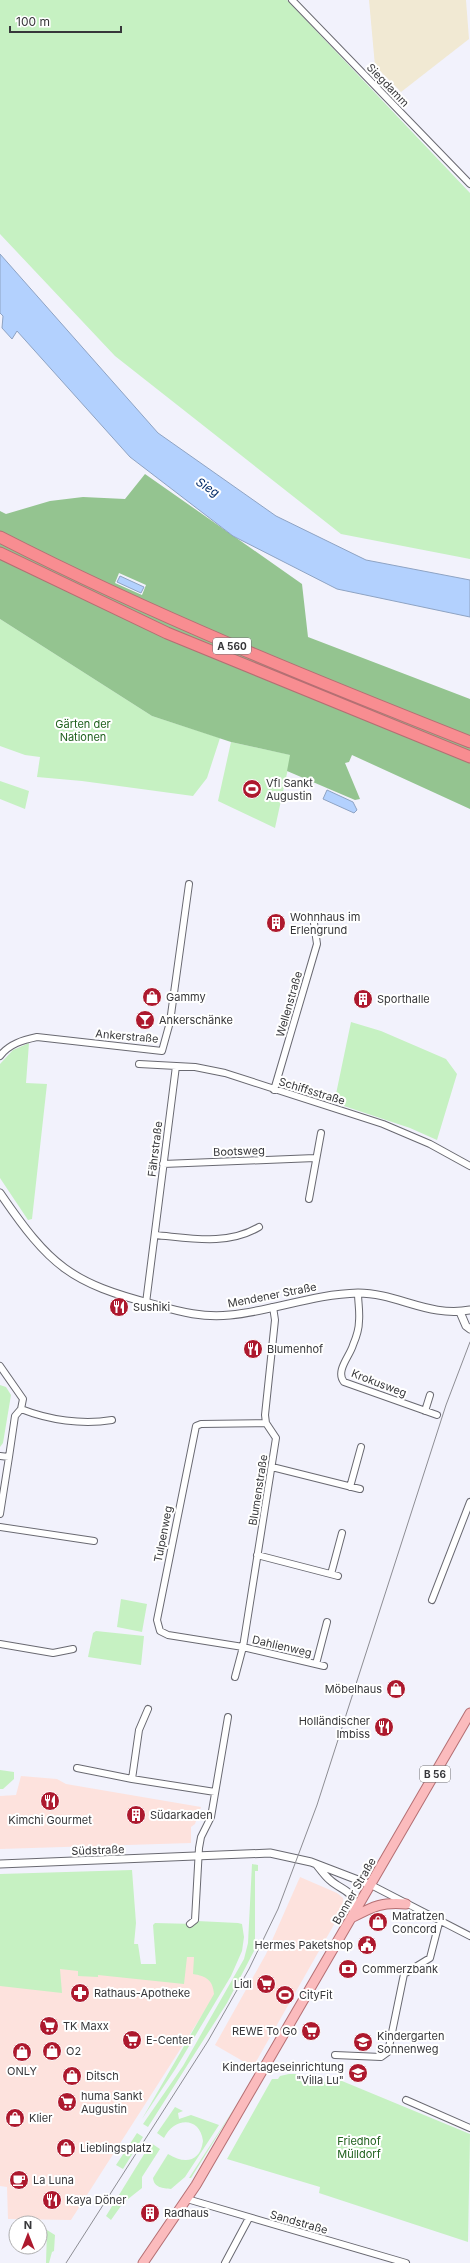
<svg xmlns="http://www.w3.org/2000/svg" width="470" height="2263" font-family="Inter,sans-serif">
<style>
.commercial{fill:#fde2dd}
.industrial{fill:#f1e9d3}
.green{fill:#c6f1c2}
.forest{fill:#94c490;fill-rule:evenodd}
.water{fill:#b3d1fe;stroke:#8ea3c3}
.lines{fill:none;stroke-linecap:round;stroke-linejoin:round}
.minor-casing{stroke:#696971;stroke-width:8}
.tertiary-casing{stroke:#696971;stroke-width:9}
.primary-casing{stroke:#b46f73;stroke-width:11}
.motorway-casing{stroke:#b46f73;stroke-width:13}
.minor{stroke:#fff;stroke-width:6}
.tertiary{stroke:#fff;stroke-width:7}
.primary{stroke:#fbbbbd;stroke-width:9}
.motorway{stroke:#f88d91;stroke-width:11}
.tram{stroke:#8d8d93;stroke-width:1}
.labels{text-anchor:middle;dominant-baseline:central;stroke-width:4;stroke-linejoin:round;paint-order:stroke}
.shield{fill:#fff;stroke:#737375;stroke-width:1}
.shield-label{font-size:10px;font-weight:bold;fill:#37373a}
.street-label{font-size:11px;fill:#37373a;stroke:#fff}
.park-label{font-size:11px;fill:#20611e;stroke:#fff}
.poi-label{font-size:11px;fill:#37373a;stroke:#fff;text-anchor:start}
.water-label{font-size:12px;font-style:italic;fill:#002967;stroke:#fff}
</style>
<rect width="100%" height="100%" fill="#f2f2fc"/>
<path class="commercial" d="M21,1776L57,1779L66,1784L201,1807L195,1824L191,1827V1843L0,1849V1796L16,1795Z
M300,1877L337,1893L343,1898L344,1907L253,2067L215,2045L266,1954Z
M0,1879L132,1925L137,1966H157L155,1925L238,1959L71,2220L8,2219L7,2187L0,2186Z"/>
<path class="industrial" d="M369,0H466L469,39L401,92L375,66Z"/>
<path class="green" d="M0,0H287L470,193V559L341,534L115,356L0,234Z
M0,619L152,716L220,738L207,778L193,796L82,781L37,777L40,757L25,755L0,746Z
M231,742L291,755L275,828L218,801Z
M0,781L29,791L25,809L0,799Z
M351,1022L381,1031L446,1059L457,1074L437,1140L410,1128L341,1105L337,1101L336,1094Z
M29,1043L26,1083L47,1084L32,1219L28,1220L0,1178V1064L13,1050Z
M0,1385L6,1387L11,1395L3,1443L0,1447Z
M121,1599L147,1604L142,1632L117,1627Z
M96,1631L144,1636L141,1665L88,1657L93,1633Z
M0,1770L14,1772V1779L3,1789H0Z
M252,1864L258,1865V1871H255V1949L227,2003L148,2127L143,2124L183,2066L244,1959L248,1943Z
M132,1870L136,1923L134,1944H138L141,1964H156L153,1925L155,1923L195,1924L197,1921L238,1923L242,1924L244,1937L242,1951L231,1976L176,2068L142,2119L214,1994C213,1980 206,1976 193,1974L194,1957H187L184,1984L98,1975V1977L78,1976V1971L60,1969L62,1993L0,1986V1874Z
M289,2074H299L324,2082L342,2081L470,2134L468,2242L319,2193L320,2187L227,2159L272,2079H278L280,2076Z
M239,2101L191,2178H189Z
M175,2107L183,2111L178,2113L179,2119L191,2115L219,2125L185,2177L171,2189C163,2188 154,2188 153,2178L168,2154C184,2164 200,2163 203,2141C200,2116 174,2117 164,2138L157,2133Z
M137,2133L143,2137L123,2169L116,2165Z
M151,2143L160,2149L142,2177V2188L123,2203L111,2220L106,2216Z
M47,2230L55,2235L54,2251L52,2252L49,2263H46Z"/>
<path class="forest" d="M145,474L302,584L308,637L470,699V809L352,755L349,762L345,763L360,799L355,800L287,771L290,755L231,742L152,716L0,619V511L6,514L50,501L83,497L125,499ZM119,573L146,585L142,595L115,583Z"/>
<path class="water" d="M0,254L158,433L276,516L366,560L470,580V617L337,589L233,536L130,457L17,331L12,339L2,328L3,316L0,313Z
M120,576L144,587L141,593L117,582Z
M327,790L353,802L357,810L354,813L323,799Z"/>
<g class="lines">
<defs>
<path id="minor" d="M292,0L470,184
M0,1056C9,1044 23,1040 37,1037L162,1051L170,1022L189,884
M139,1064L195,1067L225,1073L383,1124L430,1144L470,1166
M274,1090L317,944L314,923
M163,1164L315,1158
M309,1199L321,1133
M155,1235C190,1238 227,1246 259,1227
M358,1293C358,1302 360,1312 359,1321C359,1329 356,1338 353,1345C350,1356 335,1371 344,1382L437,1415
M146,1303L176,1066
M0,1366L23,1399L21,1409L15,1416L9,1457L0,1456
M21,1409C49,1420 82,1425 112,1420
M425,1411L430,1395
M266,1423L201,1424L196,1426L157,1620L160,1631L168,1635L243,1647L324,1666
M272,1467L360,1489
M350,1487L361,1447
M0,1514L9,1457
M0,1527L94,1541
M257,1555L338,1576
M331,1574L342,1533
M432,1600L470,1502
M0,1644L53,1653L73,1649
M316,1664L327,1622
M235,1677L243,1647L276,1438L266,1423L265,1415L275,1320L273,1307
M77,1768L132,1779L215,1792
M132,1779L139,1730L148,1709
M371,1885L470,1936
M190,1924L195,1920L199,1848L201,1837L211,1817L228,1717
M335,2055L381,2057L388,2052L404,1974L430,1958L440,1919
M406,2100L470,2128
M187,2199L406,2263
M225,2263L249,2218"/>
<path id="tertiary" d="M0,1193C50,1266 70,1283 156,1305C181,1312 204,1318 230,1315C273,1311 314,1294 358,1293C397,1293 430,1318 470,1310
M460,1312L466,1326L470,1329
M0,1864L270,1853L311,1862L371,1885
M317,1865C321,1870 325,1876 330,1880C343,1892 358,1890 353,1914"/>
<path id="primary" d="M353,1917C374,1906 382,1902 406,1904
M143,2263L196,2185L470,1713"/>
<path id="motorway" d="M0,537C152,615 311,679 470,742
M0,553L167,633L470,757"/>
</defs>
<use href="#minor" class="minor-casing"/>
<use href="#tertiary" class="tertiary-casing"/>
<use href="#primary" class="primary-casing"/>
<use href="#motorway" class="motorway-casing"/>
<use href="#minor" class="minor"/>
<use href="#tertiary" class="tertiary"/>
<use href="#primary" class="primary"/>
<use href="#motorway" class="motorway"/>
<path class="tram" d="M66,2263L208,2041L249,1969L278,1909L317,1805L446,1405L470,1342"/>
</g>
<defs>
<symbol id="stadium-disc" viewBox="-11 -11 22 22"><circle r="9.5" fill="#ad192e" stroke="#fff"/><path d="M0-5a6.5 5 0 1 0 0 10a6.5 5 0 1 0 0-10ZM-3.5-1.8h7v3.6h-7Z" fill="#fff"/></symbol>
<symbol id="building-disc" viewBox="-11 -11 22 22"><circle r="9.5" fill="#ad192e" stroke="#fff"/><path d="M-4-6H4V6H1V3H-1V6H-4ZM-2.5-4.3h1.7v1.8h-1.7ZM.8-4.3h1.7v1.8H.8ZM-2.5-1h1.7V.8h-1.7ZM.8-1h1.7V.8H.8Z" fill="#fff"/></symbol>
<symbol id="shop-disc" viewBox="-11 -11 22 22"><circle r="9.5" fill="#ad192e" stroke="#fff"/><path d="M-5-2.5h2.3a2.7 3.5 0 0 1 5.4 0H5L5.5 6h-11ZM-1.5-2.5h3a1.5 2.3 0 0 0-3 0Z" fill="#fff"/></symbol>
<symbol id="bar-disc" viewBox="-11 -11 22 22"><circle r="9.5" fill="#ad192e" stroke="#fff"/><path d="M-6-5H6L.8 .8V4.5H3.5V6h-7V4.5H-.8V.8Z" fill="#fff"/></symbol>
<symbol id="restaurant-disc" viewBox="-11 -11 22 22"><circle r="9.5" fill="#ad192e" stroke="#fff"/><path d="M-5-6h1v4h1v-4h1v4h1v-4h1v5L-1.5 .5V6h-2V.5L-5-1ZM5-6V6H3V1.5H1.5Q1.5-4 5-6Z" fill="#fff"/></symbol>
<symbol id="civic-disc" viewBox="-11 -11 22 22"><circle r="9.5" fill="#ad192e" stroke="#fff"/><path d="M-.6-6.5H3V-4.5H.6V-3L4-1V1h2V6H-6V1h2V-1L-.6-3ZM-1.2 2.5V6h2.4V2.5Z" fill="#fff"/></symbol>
<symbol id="bank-disc" viewBox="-11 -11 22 22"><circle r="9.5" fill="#ad192e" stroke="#fff"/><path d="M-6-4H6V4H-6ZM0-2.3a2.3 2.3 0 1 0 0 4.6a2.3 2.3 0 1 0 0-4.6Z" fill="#fff"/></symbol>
<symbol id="supermarket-disc" viewBox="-11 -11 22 22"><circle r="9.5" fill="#ad192e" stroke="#fff"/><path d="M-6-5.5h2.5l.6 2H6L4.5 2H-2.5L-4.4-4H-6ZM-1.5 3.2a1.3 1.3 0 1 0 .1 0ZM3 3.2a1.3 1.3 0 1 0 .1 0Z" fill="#fff"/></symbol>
<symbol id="pharmacy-disc" viewBox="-11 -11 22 22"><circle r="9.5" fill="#ad192e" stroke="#fff"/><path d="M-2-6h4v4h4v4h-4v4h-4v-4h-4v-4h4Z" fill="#fff"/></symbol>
<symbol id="school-disc" viewBox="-11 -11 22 22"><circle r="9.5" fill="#ad192e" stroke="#fff"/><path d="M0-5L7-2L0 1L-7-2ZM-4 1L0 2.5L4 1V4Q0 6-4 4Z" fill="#fff"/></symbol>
<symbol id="cafe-disc" viewBox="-11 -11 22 22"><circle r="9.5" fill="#ad192e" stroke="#fff"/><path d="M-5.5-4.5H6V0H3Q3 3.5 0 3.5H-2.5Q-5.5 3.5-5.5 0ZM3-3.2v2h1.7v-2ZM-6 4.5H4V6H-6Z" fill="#fff"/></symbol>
</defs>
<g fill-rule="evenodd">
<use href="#stadium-disc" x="241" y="778" width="22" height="22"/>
<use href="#building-disc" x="265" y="912" width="22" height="22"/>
<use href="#shop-disc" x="141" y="986" width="22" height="22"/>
<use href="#building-disc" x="352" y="988" width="22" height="22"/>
<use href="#bar-disc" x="134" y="1009" width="22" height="22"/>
<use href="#restaurant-disc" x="108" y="1296" width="22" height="22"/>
<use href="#restaurant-disc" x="242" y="1338" width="22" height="22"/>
<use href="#shop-disc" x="385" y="1678" width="22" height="22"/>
<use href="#restaurant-disc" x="373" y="1716" width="22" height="22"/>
<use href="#restaurant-disc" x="39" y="1790" width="22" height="22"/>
<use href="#building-disc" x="125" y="1804" width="22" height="22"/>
<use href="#shop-disc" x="367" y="1911" width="22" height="22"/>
<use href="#civic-disc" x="356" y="1934" width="22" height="22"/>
<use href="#bank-disc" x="337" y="1958" width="22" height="22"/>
<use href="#supermarket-disc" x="255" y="1973" width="22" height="22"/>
<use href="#pharmacy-disc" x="69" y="1982" width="22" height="22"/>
<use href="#stadium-disc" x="274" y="1984" width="22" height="22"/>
<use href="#supermarket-disc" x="38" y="2015" width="22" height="22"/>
<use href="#supermarket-disc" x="300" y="2020" width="22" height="22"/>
<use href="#supermarket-disc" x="121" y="2029" width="22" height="22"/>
<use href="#school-disc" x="352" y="2031" width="22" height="22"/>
<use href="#shop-disc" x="41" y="2040" width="22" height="22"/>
<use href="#shop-disc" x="11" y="2041" width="22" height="22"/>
<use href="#school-disc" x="347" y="2062" width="22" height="22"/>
<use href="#shop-disc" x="61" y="2065" width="22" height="22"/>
<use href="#supermarket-disc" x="56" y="2091" width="22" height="22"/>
<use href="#shop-disc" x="4" y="2107" width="22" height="22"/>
<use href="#shop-disc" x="55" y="2137" width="22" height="22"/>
<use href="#cafe-disc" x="8" y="2169" width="22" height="22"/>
<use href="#restaurant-disc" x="41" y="2189" width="22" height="22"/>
<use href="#building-disc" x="139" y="2202" width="22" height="22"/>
</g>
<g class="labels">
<g class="shield">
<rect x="213" y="638" width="38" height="16" rx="3"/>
<rect x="420" y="1766" width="30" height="16" rx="3"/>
</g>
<g class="shield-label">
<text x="232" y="646">A 560</text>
<text x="435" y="1774">B 56</text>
</g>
<g class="street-label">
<text transform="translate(388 85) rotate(46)">Siegdamm</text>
<text transform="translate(289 1004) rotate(-74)">Wellenstraße</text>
<text transform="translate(127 1036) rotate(5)">Ankerstraße</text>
<text transform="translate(312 1091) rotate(17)">Schiffsstraße</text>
<text transform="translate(155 1149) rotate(-83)">Fährstraße</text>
<text transform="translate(239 1151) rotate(-2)">Bootsweg</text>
<text transform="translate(272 1295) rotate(-11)">Mendener Straße</text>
<text transform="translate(379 1383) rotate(21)">Krokusweg</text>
<text transform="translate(258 1490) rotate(-81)">Blumenstraße</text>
<text transform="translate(163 1534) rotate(-79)">Tulpenweg</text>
<text transform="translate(282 1646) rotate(13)">Dahlienweg</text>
<text transform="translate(98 1850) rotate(-2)">Südstraße</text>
<text transform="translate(354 1891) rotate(-60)">Bonner Straße</text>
<text transform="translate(299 2222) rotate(16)">Sandstraße</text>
</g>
<g class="park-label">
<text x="83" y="724">Gärten der<tspan x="83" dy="13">Nationen</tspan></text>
<text x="359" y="2141">Friedhof<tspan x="359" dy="13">Mülldorf</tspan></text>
</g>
<g class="poi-label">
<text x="266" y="783">Vfl Sankt<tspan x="266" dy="13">Augustin</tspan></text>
<text x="290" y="917">Wohnhaus im<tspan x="290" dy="13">Erlengrund</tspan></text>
<text x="166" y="997">Gammy</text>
<text x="377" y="999">Sporthalle</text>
<text x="159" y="1020">Ankerschänke</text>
<text x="133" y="1307">Sushiki</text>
<text x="267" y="1349">Blumenhof</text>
<text x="382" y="1689" text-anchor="end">Möbelhaus</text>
<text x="370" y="1721" text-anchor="end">Holländischer<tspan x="370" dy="13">Imbiss</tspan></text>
<text x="150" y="1815">Südarkaden</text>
<text x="50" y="1820" text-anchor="middle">Kimchi Gourmet</text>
<text x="392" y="1916">Matratzen<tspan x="392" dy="13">Concord</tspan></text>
<text x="353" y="1945" text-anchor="end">Hermes Paketshop</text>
<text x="362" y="1969">Commerzbank</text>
<text x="252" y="1984" text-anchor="end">Lidl</text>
<text x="94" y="1993">Rathaus-Apotheke</text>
<text x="299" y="1995">CityFit</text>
<text x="63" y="2026">TK Maxx</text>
<text x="297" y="2031" text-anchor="end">REWE To Go</text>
<text x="377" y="2036">Kindergarten<tspan x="377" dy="13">Sonnenweg</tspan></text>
<text x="146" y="2040">E-Center</text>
<text x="66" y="2051">O2</text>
<text x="344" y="2067" text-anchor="end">Kindertageseinrichtung<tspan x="344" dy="13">"Villa Lu"</tspan></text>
<text x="22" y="2071" text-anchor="middle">ONLY</text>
<text x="86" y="2076">Ditsch</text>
<text x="81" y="2096">huma Sankt<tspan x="81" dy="13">Augustin</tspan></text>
<text x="29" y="2118">Klier</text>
<text x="80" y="2148">Lieblingsplatz</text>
<text x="33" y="2180">La Luna</text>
<text x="66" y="2200">Kaya Döner</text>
<text x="164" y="2213">Radhaus</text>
</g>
<g class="water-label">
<text transform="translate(208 487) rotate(33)">Sieg</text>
</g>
</g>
<g transform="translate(28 2235)"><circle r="19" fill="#ffffff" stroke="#afafb0"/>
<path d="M0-3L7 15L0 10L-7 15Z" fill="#ad192e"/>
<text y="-6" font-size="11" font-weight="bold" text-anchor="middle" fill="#37373a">N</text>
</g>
<path d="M10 26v6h111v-6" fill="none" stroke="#37373a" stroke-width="2"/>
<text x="16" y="26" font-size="12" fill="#37373a" stroke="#ffffff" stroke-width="3" paint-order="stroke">100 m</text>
</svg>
